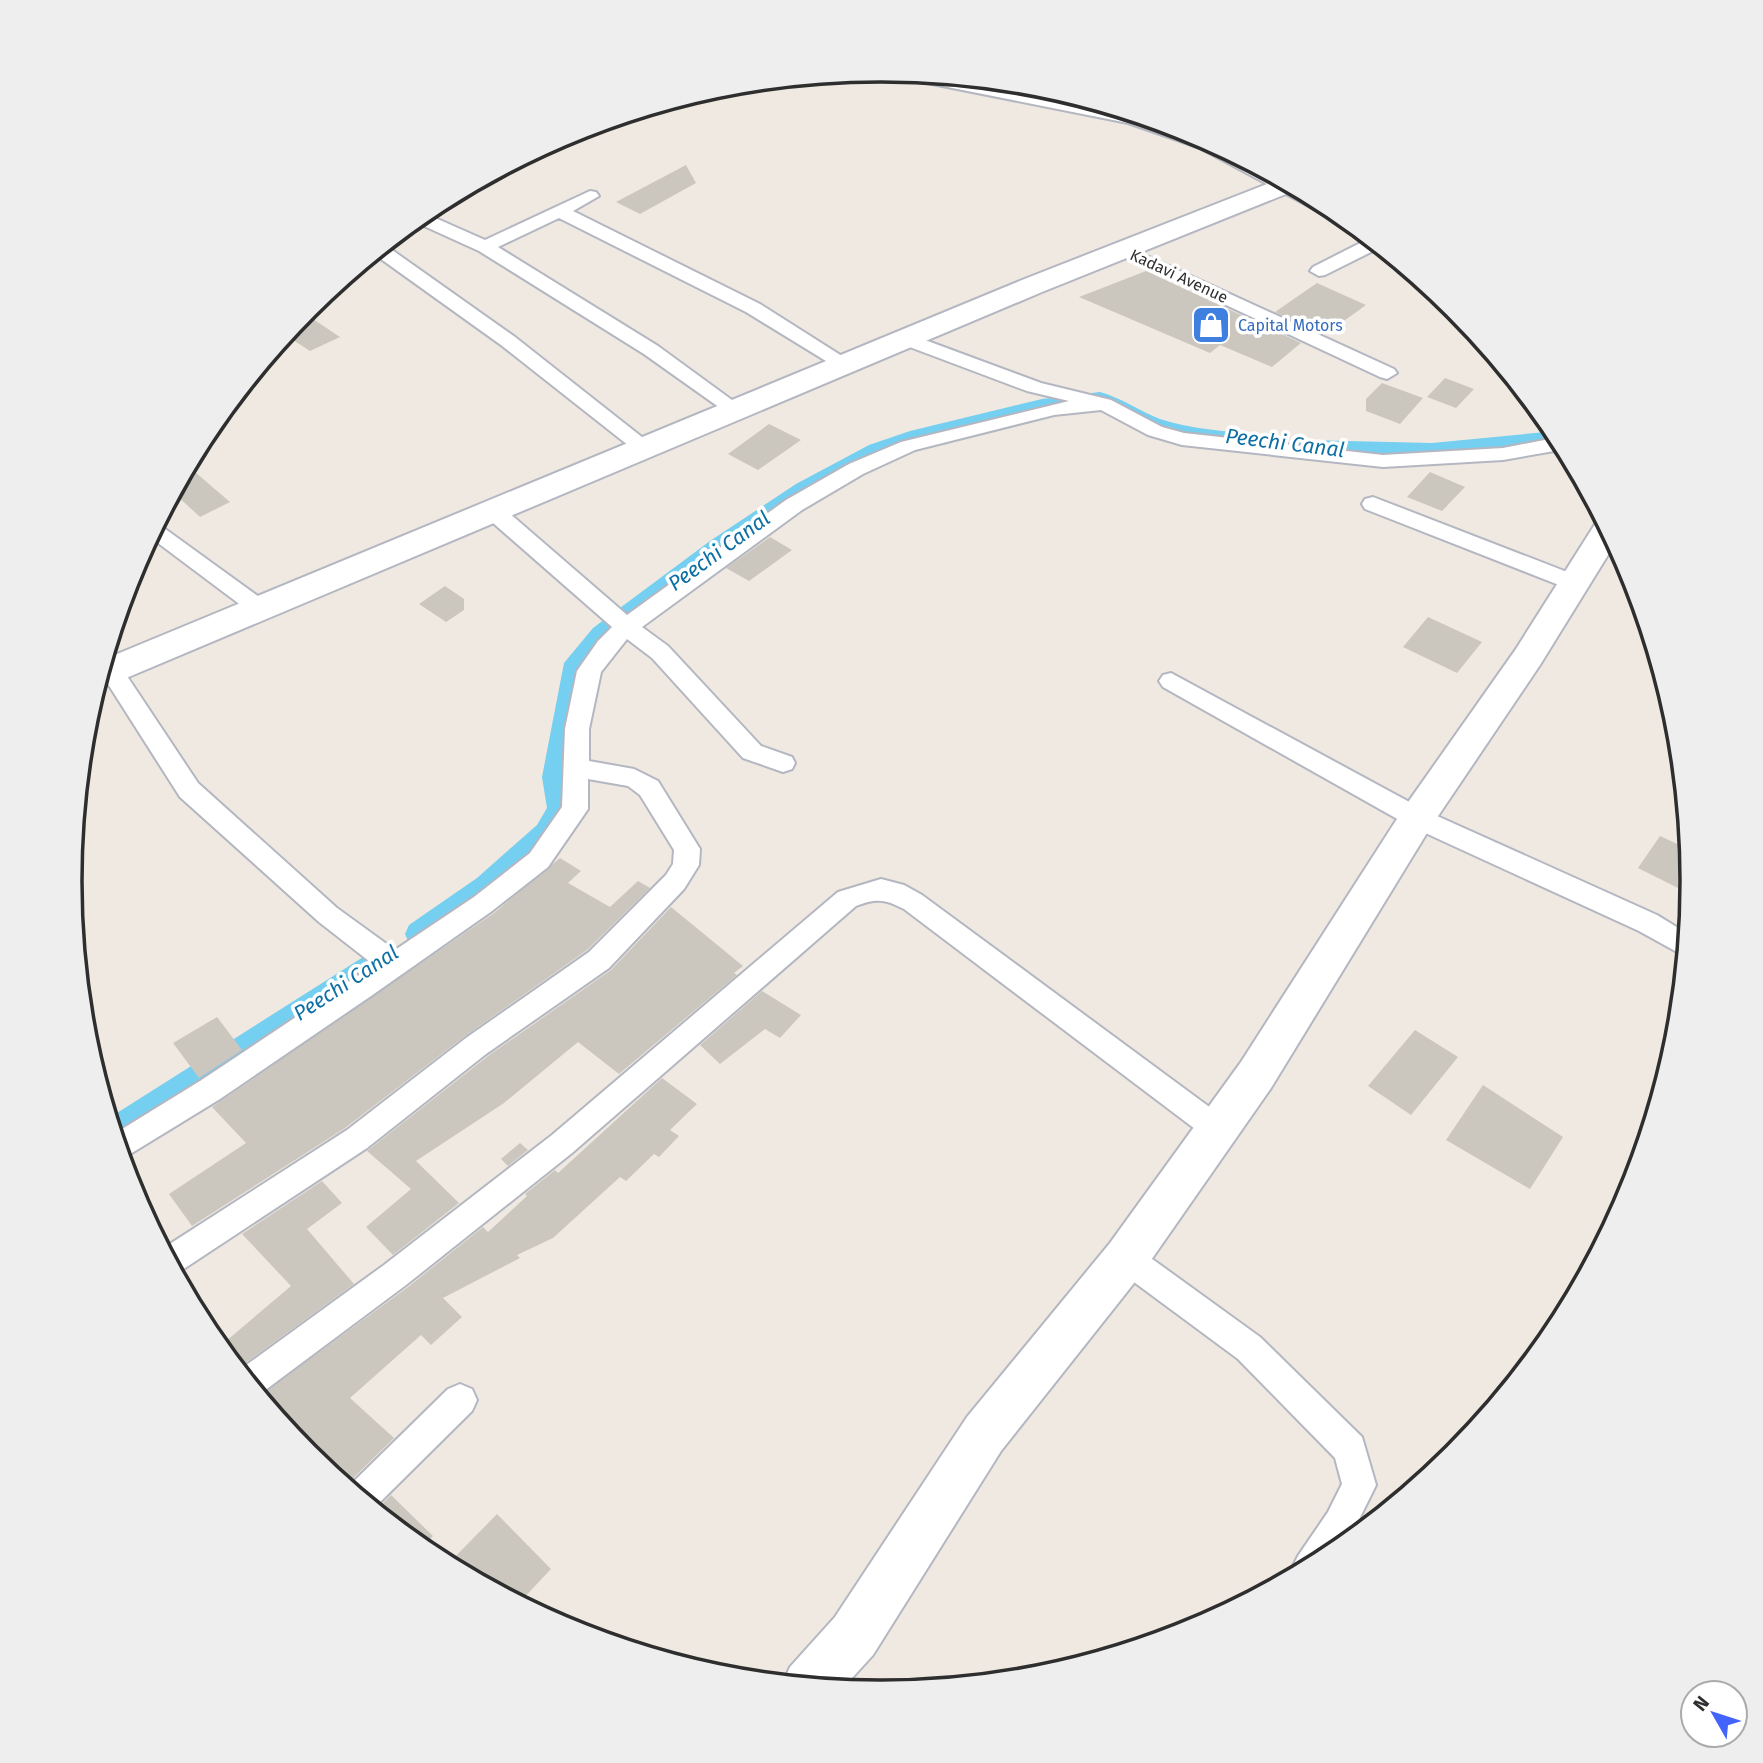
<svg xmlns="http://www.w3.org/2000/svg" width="1763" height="1763" font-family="'Fira Sans',sans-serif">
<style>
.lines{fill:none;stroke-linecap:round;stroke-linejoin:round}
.canal{fill:#75cff0;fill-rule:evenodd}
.building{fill:#cbc7bf}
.street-casing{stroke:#b4b7c1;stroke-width:4}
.secondary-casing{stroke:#b4b7c1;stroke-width:4}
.street{fill:#fff;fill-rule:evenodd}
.secondary{fill:#fff;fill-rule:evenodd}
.labels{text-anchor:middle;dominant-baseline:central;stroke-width:7;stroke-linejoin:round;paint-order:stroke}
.far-street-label{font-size:16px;fill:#2e2e2e;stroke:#fff}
.far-shop-label{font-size:16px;fill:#366cbe;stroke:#fff;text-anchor:start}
.water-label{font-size:21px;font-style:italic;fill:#0d6fa3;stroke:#fff}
.rim{fill:none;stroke:#2e2e2e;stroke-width:3.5}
</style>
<rect width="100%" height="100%" fill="#efe9e1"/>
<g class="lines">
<path class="canal" d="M1100,392C1122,398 1139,411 1160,419C1189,429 1223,430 1253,435L1261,437L1265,442L1261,447L1253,449L1171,436L1143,428L1100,406L1042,413L926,441L885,455L812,494L728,553L611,640L590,665L570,777L575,808L557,841L499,894L431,943L420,946L409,943L405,934L409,925L477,878L537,825L547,808L542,777L564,663L593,628L710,541L796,484L869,445L910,431L1042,399Z
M1556,431L1563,443C1495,458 1423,461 1354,457C1334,457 1314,457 1295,452L1291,447L1295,442L1303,440L1432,443Z
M379,950L390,954L394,963L390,972L118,1146L109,1118L368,954Z"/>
</g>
<path class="building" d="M686,165L696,183L640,214L616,202Z
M1146,271L1301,343L1272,367L1220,345L1210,353L1079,297Z
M1317,283L1366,305L1337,326L1327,322L1316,331L1275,312Z
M304,313L340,337L310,351L290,338L289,331Z
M1445,378L1474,389L1456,408L1427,397Z
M1382,383L1423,398L1400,424L1366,411V399Z
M769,424L801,440L758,470L728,454Z
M188,466L230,502L200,517L174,493Z
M1430,472L1465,487L1442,511L1407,497Z
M770,537L792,550L749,581L726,568Z
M445,586L464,599V610L446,622L419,604Z
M1428,617L1482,642L1457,673L1403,647Z
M1660,836L1690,850L1692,873L1682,890L1638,868Z
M560,858L581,871L568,883L610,907L638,881L650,888L587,950L465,1036L345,1128L192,1226L169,1194L246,1143L212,1107L494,913Z
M671,907L743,966L734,973L737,975L619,1074L578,1042L504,1103L416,1161L459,1203L393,1255L366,1227L411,1189L367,1151L488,1056L611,970Z
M762,991L801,1015L780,1038L765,1029L720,1064L700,1045Z
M217,1017L242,1050L199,1078L173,1043Z
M1415,1030L1458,1057L1411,1115L1368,1086Z
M662,1078L697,1104L670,1130L679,1136L659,1157L654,1154L626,1181L620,1177L553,1238L517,1255L520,1258L443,1298L462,1317L431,1345L421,1335L350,1398L394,1438L345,1486L307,1455L259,1396L408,1287L483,1227L488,1232L527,1196L525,1194L555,1170L558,1173Z
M1483,1085L1563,1137L1530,1189L1446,1140Z
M520,1143L528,1150L508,1166L501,1159Z
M322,1181L342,1203L307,1229L354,1284L237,1369L219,1347L291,1286L242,1234Z
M391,1495L433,1536L421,1549L375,1511Z
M497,1514L551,1569L519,1603L447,1565Z"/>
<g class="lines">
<defs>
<path id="street" d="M590,191L596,192L599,196L573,211L760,304L856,365L853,369H839L746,312L559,218L498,247L658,346L747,411L744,415H730L644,354L479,251L413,221L424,213L485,240Z
M1370,238L1381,247L1325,275L1319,276L1310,271L1313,267Z
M385,245L515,337L652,445L655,449L652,453H638L501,345L374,254Z
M1123,245L1394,369L1397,373L1387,379L1380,377L1117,254L1114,250L1117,246Z
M906,333L1041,383L1111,400L1162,427L1184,433L1383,455L1503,448L1560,437L1566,449L1503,460L1383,467L1182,445L1148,435L1101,410L1054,415L915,450L863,474L802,510L642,627L668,646L761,746L792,757L795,763L792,769L783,772L743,758L652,658L627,639L601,672L589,729V761L634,769L658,781L700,849L699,865L684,889L609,968L486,1054L367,1148L176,1274L162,1249L347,1130L466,1038L589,952L666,875L673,864L674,850L640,795L628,786L588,779V809L548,867L492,911L371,996L220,1099L122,1159L114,1134L200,1081L374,965L319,922L180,797L101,673L104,664L111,662L119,664L198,783L337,908L395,950L474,897L530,853L562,807L565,729L577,671L598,641L612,627L485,516L482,511L485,506H501L627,615L786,500L849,464L901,442L1069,401L1027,391L899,343L896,339Z
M1373,497L1580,577L1583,582L1580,587L1572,589L1564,587L1365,509L1362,504L1365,499Z
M157,523L266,602L269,607L266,612L258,615L250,612L150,537Z
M1171,673L1426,811L1657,915L1688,934L1686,957L1639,931L1408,825L1163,687L1159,681L1163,675Z
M881,879L904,885L922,895L1227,1120L1232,1129L1227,1138L1217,1142L1207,1138L904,909C885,899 876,898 856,906L572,1153L406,1285L260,1394L238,1371L384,1265L552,1135L838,892Z
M1126,1244L1137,1248L1260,1337L1362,1437L1376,1485L1347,1544L1332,1556L1296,1576L1292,1568L1298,1556L1328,1512L1342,1484L1335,1458L1238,1359L1115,1268L1110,1258L1115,1248Z
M460,1384L472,1389L477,1400L472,1411L373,1509L347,1488L448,1389Z"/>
<path id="secondary" d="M901,72L982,80L1093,102L1192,132L1333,207L1347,219L1331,218L1286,194L1042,292L112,684L97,686L105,659L1022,280L1267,184L1200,148L1128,123L912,80L904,78Z
M1603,519L1616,542L1540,665L1430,828L1271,1088L1142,1273L1001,1451L873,1655L842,1689L783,1683L790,1667L835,1617L967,1417L1110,1243L1241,1062L1404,808L1516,649L1597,521Z"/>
</defs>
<use href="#street" class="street-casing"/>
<use href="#secondary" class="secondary-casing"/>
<use href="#street" class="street"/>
<use href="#secondary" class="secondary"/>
</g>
<defs>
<symbol id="shop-square" viewBox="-11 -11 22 22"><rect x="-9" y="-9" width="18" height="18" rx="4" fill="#3f7fe0" stroke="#fff"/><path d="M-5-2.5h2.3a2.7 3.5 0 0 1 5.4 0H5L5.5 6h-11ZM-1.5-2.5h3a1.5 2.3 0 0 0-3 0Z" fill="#fff"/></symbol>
</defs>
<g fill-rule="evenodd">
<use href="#shop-square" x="1189" y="303" width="44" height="44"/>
</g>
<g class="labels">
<g class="far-street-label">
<text transform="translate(1179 276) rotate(25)">Kadavi Avenue</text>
</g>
<g class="far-shop-label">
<text x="1238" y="325">Capital Motors</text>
</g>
<g class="water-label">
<text transform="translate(1285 443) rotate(7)">Peechi Canal</text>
<text transform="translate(719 551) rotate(-36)">Peechi Canal</text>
<text transform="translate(346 983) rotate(-33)">Peechi Canal</text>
</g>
</g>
<path d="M0 0H1763V1763H0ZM82 881a799 799 0 1 1 1598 0a799 799 0 1 1-1598 0Z" fill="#eee" fill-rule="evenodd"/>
<path class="rim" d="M82 881a799 799 0 1 1 1598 0a799 799 0 1 1-1598 0Z"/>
<g transform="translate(1714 1714) rotate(309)"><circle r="33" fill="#ffffff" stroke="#ababab" stroke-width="2"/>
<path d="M0-5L12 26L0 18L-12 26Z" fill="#4264fb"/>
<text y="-10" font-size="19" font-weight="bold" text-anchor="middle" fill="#2e2e2e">N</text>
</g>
</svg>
